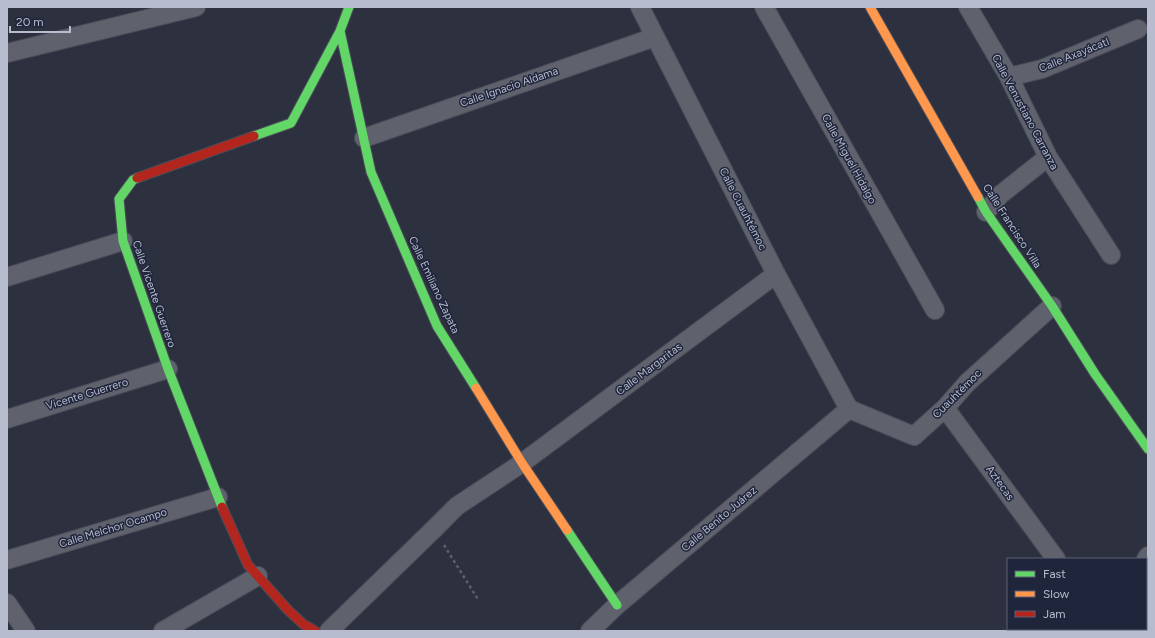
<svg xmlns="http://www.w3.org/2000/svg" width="1155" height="638" font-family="Figtree,sans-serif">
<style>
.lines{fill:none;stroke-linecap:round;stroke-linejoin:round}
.street-casing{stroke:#4a4d58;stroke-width:20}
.fast-casing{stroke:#4a4d58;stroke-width:11}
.slow-casing{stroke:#4a4d58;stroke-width:11}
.jam-casing{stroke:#4a4d58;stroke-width:11}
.path{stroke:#5b5f69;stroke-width:2.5;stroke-dasharray:3 3;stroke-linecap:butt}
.street{stroke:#5f616c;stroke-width:18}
.fast{stroke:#63d668;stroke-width:9}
.slow{stroke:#ff974d;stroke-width:9}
.jam{stroke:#b3261e;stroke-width:9}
.labels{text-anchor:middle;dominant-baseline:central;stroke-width:3;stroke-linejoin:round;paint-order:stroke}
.street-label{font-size:11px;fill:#b8bccf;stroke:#1f253b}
</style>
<rect width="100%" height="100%" fill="#2d313f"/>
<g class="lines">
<defs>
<path id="street" d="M640,7L776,274L849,409
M764,7L935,310
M968,7L1009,77L1048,157L1111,255
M7,53L196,7
M1009,77L1042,69L1138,29
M364,138L655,37
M986,212L1000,195L1048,157
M7,277L123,241
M945,408L1056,559
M849,409L914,436L945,408L967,383L1052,306
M7,419L168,369
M1146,559L1148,556
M7,560L218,497
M7,603L26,631
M1107,629L1109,631
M163,631L258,576
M329,631L434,529L457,506L522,463L776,274
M590,631L617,605L849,409
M1089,631L1092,629"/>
<path id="fast" d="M349,7L340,31L371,172L437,326L476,388
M254,136L291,123L340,31
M137,178L133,180L119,199L123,241L168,369L222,507
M978,197L986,212L1052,306L1095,374L1148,449
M567,530L617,605"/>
<path id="slow" d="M870,7L978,197
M476,388L522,463L567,530"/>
<path id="jam" d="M137,178L254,136
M222,507L248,565L288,610L303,624L315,631"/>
</defs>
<use href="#street" class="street-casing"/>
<use href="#fast" class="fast-casing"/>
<use href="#slow" class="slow-casing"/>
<use href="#jam" class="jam-casing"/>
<path class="path" d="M444,545L479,601"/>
<use href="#street" class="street"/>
<use href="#fast" class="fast"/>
<use href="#slow" class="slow"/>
<use href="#jam" class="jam"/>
</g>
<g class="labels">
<g class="street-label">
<text transform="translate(1074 55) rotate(-22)">Calle Axayácatl</text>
<text transform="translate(509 87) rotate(-19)">Calle Ignacio Aldama</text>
<text transform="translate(1025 112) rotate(62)">Calle Venustiano Carranza</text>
<text transform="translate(849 159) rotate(61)">Calle Miguel Hidalgo</text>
<text transform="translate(743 209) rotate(63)">Calle Cuauhtémoc</text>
<text transform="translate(1012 226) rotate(57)">Calle Francisco Villa</text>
<text transform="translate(434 285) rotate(65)">Calle Emiliano Zapata</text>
<text transform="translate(154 294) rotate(71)">Calle Vicente Guerrero</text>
<text transform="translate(649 369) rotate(-37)">Calle Margaritas</text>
<text transform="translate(87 394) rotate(-17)">Vicente Guerrero</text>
<text transform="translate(957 394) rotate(-45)">Cuauhtémoc</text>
<text transform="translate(1000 483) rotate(54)">Aztecas</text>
<text transform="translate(719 519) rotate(-40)">Calle Benito Juárez</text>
<text transform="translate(113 528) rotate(-17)">Calle Melchor Ocampo</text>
</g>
</g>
<rect width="1155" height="638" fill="none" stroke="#b8bccf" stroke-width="16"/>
<rect x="1007" y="558" width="140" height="72" fill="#1f253b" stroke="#5c6176"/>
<rect x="1015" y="571" width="20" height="6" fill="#63d668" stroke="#5c6176"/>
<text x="1043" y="578" font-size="12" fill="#b8bccf">Fast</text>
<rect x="1015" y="591" width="20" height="6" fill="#ff974d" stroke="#5c6176"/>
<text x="1043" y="598" font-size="12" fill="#b8bccf">Slow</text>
<rect x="1015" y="611" width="20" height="6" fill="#b3261e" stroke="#5c6176"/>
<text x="1043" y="618" font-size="12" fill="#b8bccf">Jam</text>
<path d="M10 26v6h60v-6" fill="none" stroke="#b8bccf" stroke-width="2"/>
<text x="16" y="26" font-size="12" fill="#b8bccf" stroke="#1f253b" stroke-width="3" paint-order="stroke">20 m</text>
</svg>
